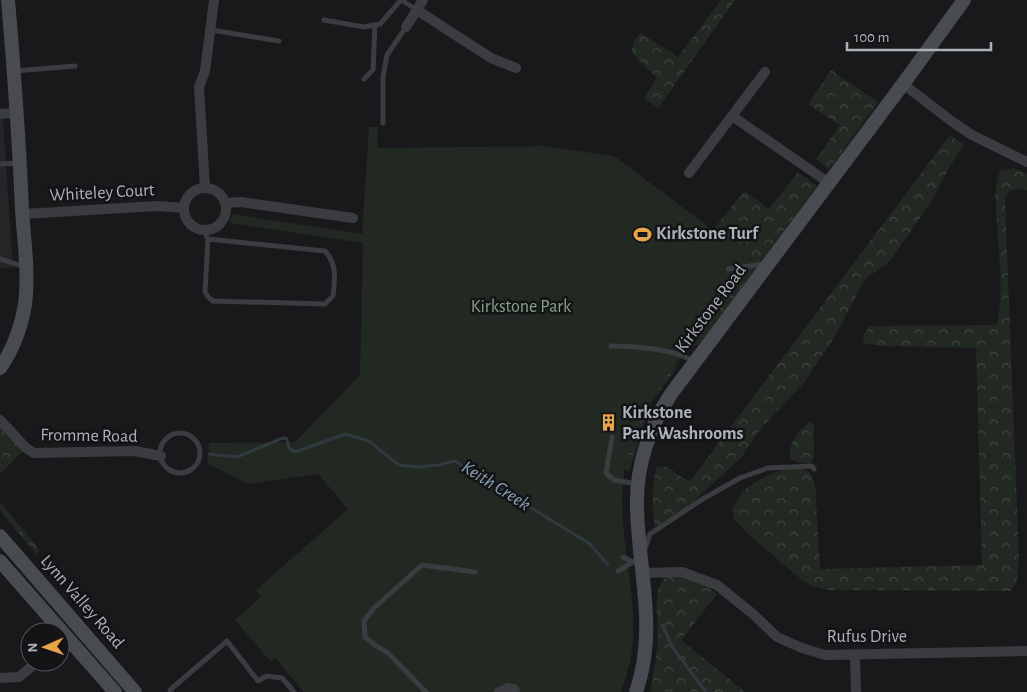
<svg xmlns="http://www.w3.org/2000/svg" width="1027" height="692" font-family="'Alegreya Sans',sans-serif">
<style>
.built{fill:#252528}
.forest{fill:url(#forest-crowns)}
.park{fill:#212922}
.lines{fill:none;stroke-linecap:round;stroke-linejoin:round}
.stream{stroke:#30393f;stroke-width:3}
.lane{stroke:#3a3c40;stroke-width:5}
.street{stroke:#3a3c40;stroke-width:10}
.secondary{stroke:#484b50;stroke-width:14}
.labels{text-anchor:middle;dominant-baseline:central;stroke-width:5;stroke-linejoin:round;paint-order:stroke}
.street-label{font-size:18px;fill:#acb2ba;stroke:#141416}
.poi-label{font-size:18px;font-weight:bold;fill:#acb2ba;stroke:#141416;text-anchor:start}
.park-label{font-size:18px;fill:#85a484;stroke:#141416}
.water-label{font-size:19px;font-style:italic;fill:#85a1b3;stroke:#141416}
</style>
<defs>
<pattern id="forest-crowns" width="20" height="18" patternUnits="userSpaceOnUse" patternTransform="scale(1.25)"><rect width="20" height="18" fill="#212922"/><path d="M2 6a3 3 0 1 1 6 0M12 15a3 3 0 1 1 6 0" fill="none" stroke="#3f4640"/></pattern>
</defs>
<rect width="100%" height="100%" fill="#19191b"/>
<path class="built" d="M0,119H3L13,268H0Z"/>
<path class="forest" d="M721,0H735L658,108L644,98L657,78L632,53C632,44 634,39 641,33L678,57Z
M831,70L878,102L829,170L816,159L840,125L808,104Z
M950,135L964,145L950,166L931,202L890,261L865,279L833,340L802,385L761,428L741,458L698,497L680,517L661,529L655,528C652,508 652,488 656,468C669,461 679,479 690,481Z
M1014,168L1027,174V190L1017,189L1009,191L1005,200L1019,559L1017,581L1010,591L828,590L813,586L803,581L746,532L734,519L732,509C736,504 738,496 743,492C754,481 789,462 804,469C811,471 813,479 815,485L820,569L982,565L976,348L882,346L864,343L863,336L870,326L989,325L997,324C1004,292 999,256 997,224C996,205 993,188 1000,171Z
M798,172L817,186L702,341L698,345L686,347L706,238L745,191L769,209Z
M645,364L677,365L673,373L651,403L629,471L625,470Z
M0,417L27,447L0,474Z
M810,422L814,425V458L810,463C802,463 796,463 790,458C788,444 798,429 810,422Z
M0,502L40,550L36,554L0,510Z
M684,573L705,583L717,594L681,640L745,692H651C653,674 657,655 658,637C659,618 652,596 663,579Z"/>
<path class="park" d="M369,127H378L377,148L542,146L614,156L753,260C733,286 714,313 694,339C656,390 622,434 622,501C622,545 635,589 633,633C633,653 628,673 621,692H304L275,658L271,662L235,620L261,597L256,590L348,509L318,474L248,484L207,463L210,452L208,443L295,442L360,375L363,243L230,223L232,214L362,234Z"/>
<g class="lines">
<path class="stream" d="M209,454L237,457L283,438L287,439L289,448L295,452L345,434L369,441L399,465L417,467L438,465L455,461L590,544L608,565
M662,625L673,648L706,692"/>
<path class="lane" d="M401,0L417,10
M324,20L364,27L380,24L401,0
M211,30L279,41
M14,71L75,66
M364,79L373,70L375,25
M383,123V77L387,55L406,27
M0,164L20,163
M204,231L208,239L205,292L208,297L213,301L325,304L333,296C335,279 337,264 325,251L208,239
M0,259L25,267
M728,269L765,264
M611,346C636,347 673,348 694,362
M160 453a20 20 0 1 1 40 0a20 20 0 1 1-40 0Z
M612,437L606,473L614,480L637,484
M645,549L650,534L701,500L740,478L768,468L812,466L814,469
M623,557L633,562L640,561
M618,571L633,562
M172,692L170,690L227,641L258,681L267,676L282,678L294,692
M426,692L388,653L375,645L365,637L364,621L373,609L422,565L475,572"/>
<path class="street" d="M417,10L491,58L516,68
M406,27L423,0
M903,84L954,123L972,135L1027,162
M0,114L16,113
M732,116L822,178L828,185
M689,173L765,72
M205,188L199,87L205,71L214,0
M184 209a21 21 0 1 1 42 0a21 21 0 1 1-42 0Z
M225,203L241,202L353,218
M23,214L157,206L184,208
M0,420L26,448L34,453L135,451L161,456
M643,573L682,572L717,585L753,614L777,637L802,648L825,655L1027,651
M855,655L856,692
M0,678L19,677L37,662
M499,692L508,688L514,689L515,692"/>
<path class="secondary" d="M0,368C13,350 21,327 25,305C29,274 24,241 22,209C19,140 14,70 8,0
M0,536L135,692
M0,561L115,692
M636,692C658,629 638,570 637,506C636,467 649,427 671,394L903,84L964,0"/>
</g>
<defs>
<symbol id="stadium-bare" viewBox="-9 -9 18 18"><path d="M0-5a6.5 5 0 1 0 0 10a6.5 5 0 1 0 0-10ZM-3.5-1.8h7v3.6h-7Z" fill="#e9a443" stroke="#141416" stroke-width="2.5" paint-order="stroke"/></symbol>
<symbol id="building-bare" viewBox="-9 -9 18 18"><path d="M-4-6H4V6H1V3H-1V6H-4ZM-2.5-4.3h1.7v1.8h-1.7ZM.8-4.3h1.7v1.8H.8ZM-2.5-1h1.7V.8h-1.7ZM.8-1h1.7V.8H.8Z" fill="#e9a443" stroke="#141416" stroke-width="2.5" paint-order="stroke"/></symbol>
</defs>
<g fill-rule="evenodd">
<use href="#stadium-bare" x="630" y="222" width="25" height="25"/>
<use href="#building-bare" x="596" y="410" width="25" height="25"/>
</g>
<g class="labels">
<g class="street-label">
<text transform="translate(102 193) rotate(-3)">Whiteley Court</text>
<text transform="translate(711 309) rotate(-53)">Kirkstone Road</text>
<text transform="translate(89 436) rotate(1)">Fromme Road</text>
<text transform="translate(82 602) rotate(49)">Lynn Valley Road</text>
<text x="867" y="637">Rufus Drive</text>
</g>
<g class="poi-label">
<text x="656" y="234">Kirkstone Turf</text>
<text x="622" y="413">Kirkstone<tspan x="622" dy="21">Park Washrooms</tspan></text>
</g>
<g class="park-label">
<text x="521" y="307">Kirkstone Park</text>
</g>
<g class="water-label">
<text transform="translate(496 486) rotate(32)">Keith Creek</text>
</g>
</g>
<g transform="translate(45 647) rotate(268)"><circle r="24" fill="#141416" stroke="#515358"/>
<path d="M0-4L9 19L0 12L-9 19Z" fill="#e9a443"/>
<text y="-8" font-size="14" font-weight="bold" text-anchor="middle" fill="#acb2ba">N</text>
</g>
<path d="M847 42v8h144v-8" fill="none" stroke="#acb2ba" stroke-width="2.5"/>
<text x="854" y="42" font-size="15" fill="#acb2ba" stroke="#141416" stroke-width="4" paint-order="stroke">100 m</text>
</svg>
